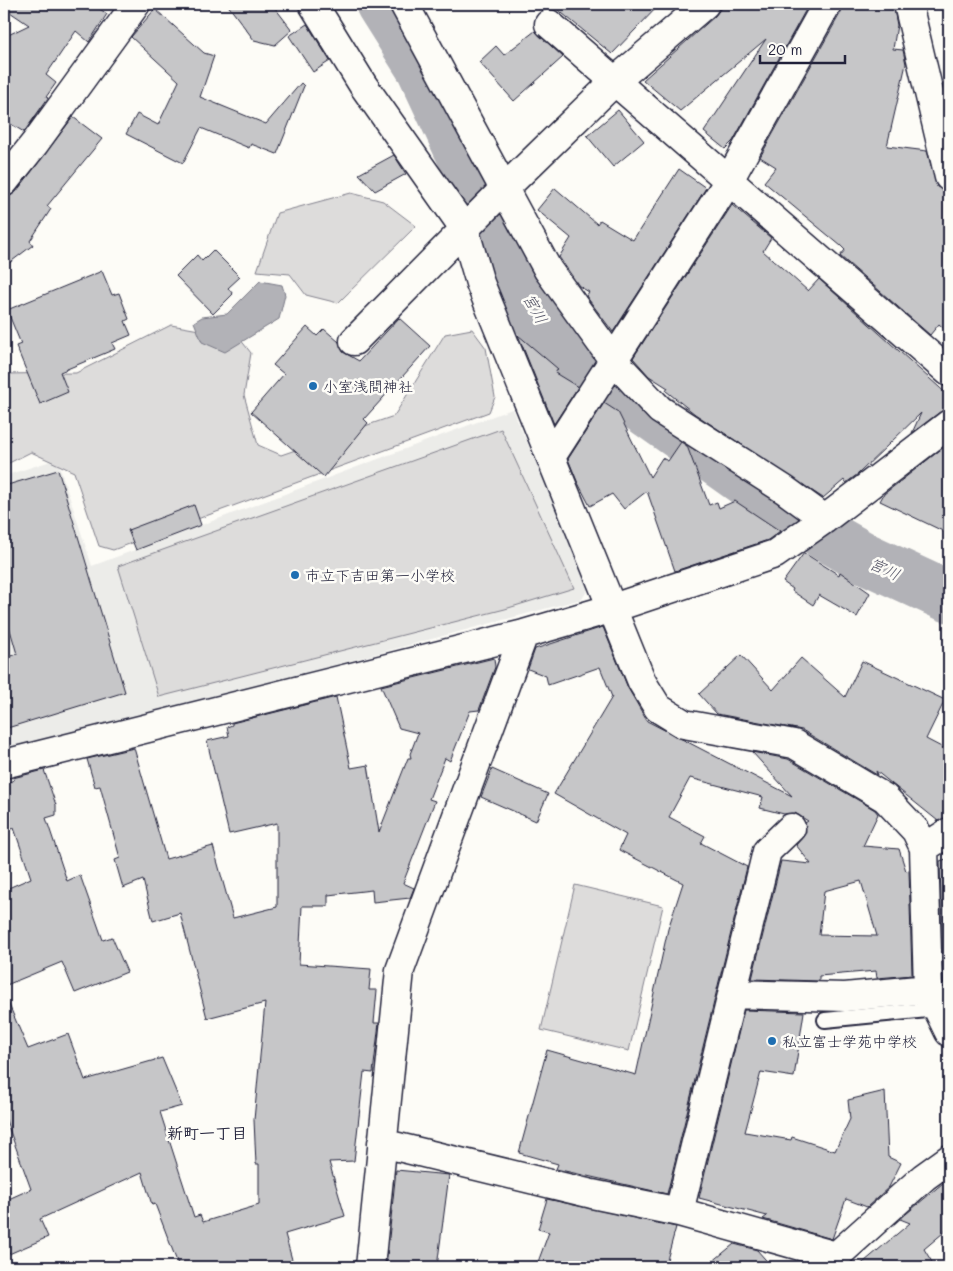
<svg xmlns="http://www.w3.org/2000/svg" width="953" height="1271" font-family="Mali,'Klee One',sans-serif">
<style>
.built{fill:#ecece9}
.green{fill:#dddcdb;stroke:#807f8b}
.water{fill:#b2b2b7;stroke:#787885}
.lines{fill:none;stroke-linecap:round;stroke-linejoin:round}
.river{stroke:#b2b2b7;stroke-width:51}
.building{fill:#c6c6c8;stroke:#22223b;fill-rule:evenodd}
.service-casing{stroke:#22223b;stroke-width:18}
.minor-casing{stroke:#22223b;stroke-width:31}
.service{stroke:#fdfcf7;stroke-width:14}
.minor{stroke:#fdfcf7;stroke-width:28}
.poi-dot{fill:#1f6fb2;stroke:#fdfcf7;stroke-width:2}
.labels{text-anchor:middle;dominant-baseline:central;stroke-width:5;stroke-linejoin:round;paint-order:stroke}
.poi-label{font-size:15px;fill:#22223b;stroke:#fdfcf7;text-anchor:start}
.water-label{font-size:16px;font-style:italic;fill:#545466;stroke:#fdfcf7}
.neighbourhood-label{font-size:16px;font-weight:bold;fill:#22223b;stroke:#fdfcf7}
</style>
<rect width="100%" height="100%" fill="#fdfcf7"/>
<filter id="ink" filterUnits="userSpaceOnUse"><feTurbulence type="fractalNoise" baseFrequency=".02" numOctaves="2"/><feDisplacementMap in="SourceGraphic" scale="10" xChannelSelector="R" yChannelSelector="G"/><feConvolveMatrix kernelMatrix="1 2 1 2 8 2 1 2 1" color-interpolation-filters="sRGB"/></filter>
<g filter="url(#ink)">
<path class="built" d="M512,409L591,584L582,599L4,753V476L57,459L92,566Z"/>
<path class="green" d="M351,193L383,201L416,226L338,303L306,295L290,274L257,271L277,213Z
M222,316L251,353L244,395L258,445L281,455L394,416L445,334L472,329L486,348L495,397L489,412L113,550L99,546L74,472L31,452L7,464L4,462V374L76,373L171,325L205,331Z
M501,429L574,588L505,609L159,697L118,566Z
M575,885L663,906L629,1051L541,1030Z"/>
<path class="water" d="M260,281L282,285L285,295L279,319L225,352L202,342L194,322L202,317L227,314Z"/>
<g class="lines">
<path class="river" d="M381,4L422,69L538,318L560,345L642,408L801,520
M823,534L865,558L949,597"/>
</g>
<path class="building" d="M4,4H93L107,14L89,42L76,31L46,75L56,83L46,97L48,98L24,132L4,120V37L29,25L4,8Z
M227,4H272L292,30L275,45L254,40Z
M551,4H660L612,54Z
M724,4H809L733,141L725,149L704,132L766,39L680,111L643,80L715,16Z
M843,4H893L897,25L893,49L903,50L906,64L887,146L927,151L937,187L949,192V333L939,324L930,335L840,256L845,250L841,246L764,182L776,167L760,157L841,12Z
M155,9L204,53L214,56L200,97L266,124L301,83L304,86L277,154L251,144L249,148L201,128L183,163L126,134L137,114L158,125L179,81L131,37Z
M307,24L330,61L313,72L289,36Z
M535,31L563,57L514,101L479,62L496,46L504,55Z
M618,110L644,141L613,167L587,136Z
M73,117L102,139L47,206L51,209L30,241L33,245L4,267V203L8,197L16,192Z
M394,155L406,174L375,191L359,174Z
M679,169L706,188L613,332L586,296L589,292L579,286L559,257L571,238L537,210L555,188L597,224L600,220L633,240Z
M732,205L771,238L763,251L808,291L819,279L949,396V409L940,412L912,433L921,413L858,474L846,483L844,480L823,498L695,414L666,391L668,388L649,376L633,358Z
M213,250L240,277L228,288L233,294L213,314L176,276L197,255L202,261Z
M102,271L112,295L119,293L129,319L125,321L131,335L112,343L115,349L60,372L68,392L40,404L16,346L21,344L7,310Z
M399,318L430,346L364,419L368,423L324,477L251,412L284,374L273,365L307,327L317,336L324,329L339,342L343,352L359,361Z
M518,335L558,369L555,373L578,387L554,424Z
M604,403L618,412L650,477L662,458L668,461L681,442L687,446L709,505L717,502L719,508L735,501L780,531L768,540L675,571L647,491L624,509L612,494L590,506L577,481L568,459Z
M949,443V534L880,501L884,494Z
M58,470L125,692L4,729V658L17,654L4,609V486Z
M194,505L201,525L136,550L128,530Z
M804,553L839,575L840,572L870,593L857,617L819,595L813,605L792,591L793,589L783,582Z
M603,627L628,688L647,721L792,796L752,752L788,759L875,810L878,814L863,846L899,849L906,871L909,870L912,975L877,978L876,971L819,976V981L752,979L781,861L811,864L796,845L806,833L805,823L808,821L795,813L784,814L760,808L763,797L690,778L669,817L705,836L701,843L747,867L667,1194L556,1169L558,1164L519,1153L547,1050L636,1075L668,929L683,883L619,850L626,835L554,794L612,697L600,667L548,685L546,676L528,669L535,649ZM861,881L877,936L819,935L824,891Z
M741,655L773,690L801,658L845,697L862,661L945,700L926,739L949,751V817L938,821L876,771L877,775L802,730L717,714L699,694Z
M494,658L495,667L479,710L470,711L450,761L445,758L429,799L435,801L403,883L414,888L410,898L373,902L372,890L328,895V906H302L299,964L371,969L369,990H377L374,1023H379L373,1073L364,1072L354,1161L329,1162L345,1216L285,1234L294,1267H179L155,1204L152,1205L142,1172L40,1219L48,1237L9,1254L4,1242V1201L31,1189L4,1115V993L28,1049L68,1034L85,1080L162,1058L182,1106L160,1112L194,1217L200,1215L203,1222L259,1205V1164H256L254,1120L265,1003L207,1018L180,913L153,921L143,880L123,888L115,860L120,858L100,786L95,787L87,759L134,748L166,859L213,846L233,918L277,907V823L229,834L207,741L229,736L227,727L232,725V723L336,697L351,768L368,765L379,832L408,758H411L410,754L418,733L399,728L381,686Z
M492,769L548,794L536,821L481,797Z
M44,770L56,805V815L46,818L67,881L80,875L103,940L112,937L127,972L75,993L62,962L4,986V890L31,878L14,828L10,830L4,810V784L14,780L13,778Z
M949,858V983H943L940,861Z
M744,1010L804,1012L794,1077L761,1072L745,1132L791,1140L792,1137L835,1151L850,1119L848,1100L885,1091L888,1157L901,1163L889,1187L867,1207L846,1199L832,1239L763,1219L767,1216L699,1198Z
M396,1170L449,1175L437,1267H386Z
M949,1178V1228L924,1249L935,1267H858L910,1223L900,1219Z
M547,1199L676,1227L665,1267H553L538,1262L549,1232L538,1229Z
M734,1244L757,1250L772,1267H706Z"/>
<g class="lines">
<defs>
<path id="service" d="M825,1020L938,1009"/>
<path id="minor" d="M313,4L363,85L464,228L480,283L642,682L658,708L684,724L794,744L885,798L916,831L924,848L928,989L949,1032
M404,4L548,270L614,361L660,410L785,490L825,519
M908,4L949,177
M549,24L949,372
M4,182L35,143L136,4
M354,341L504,189L614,82L705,4
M551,457L728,182L827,4
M4,764L524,634L613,608L775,554L825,519L949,424
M924,848L949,832
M732,994L845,997L928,989
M382,1143L592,1194L679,1212L836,1256
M679,1212L767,851L791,828
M370,1267L400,970L524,634
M824,1267L924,1177L949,1159"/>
</defs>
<use href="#service" class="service-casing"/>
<use href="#minor" class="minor-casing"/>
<use href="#service" class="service"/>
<use href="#minor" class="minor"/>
</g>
</g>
<g class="poi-dot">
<circle cx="313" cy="386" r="5"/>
<circle cx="295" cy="575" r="5"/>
<circle cx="772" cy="1041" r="5"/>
</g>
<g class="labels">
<g class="poi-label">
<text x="323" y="386">小室浅間神社</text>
<text x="305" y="575">市立下吉田第一小学校</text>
<text x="782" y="1041">私立富士学苑中学校</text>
</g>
<g class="water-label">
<text transform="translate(536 308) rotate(61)">宮川</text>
<text transform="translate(885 568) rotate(25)">宮川</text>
</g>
<g class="neighbourhood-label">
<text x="207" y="1132">新町一丁目</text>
</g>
</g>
<rect width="953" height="1271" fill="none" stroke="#fdfcf7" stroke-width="20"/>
<rect x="10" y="10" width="933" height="1251" fill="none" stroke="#22223b" stroke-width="2" filter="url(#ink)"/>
<path d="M760 55v8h85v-8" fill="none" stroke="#22223b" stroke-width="2.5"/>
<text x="768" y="55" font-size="15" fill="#22223b" stroke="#fdfcf7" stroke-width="4" paint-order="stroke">20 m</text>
</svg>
